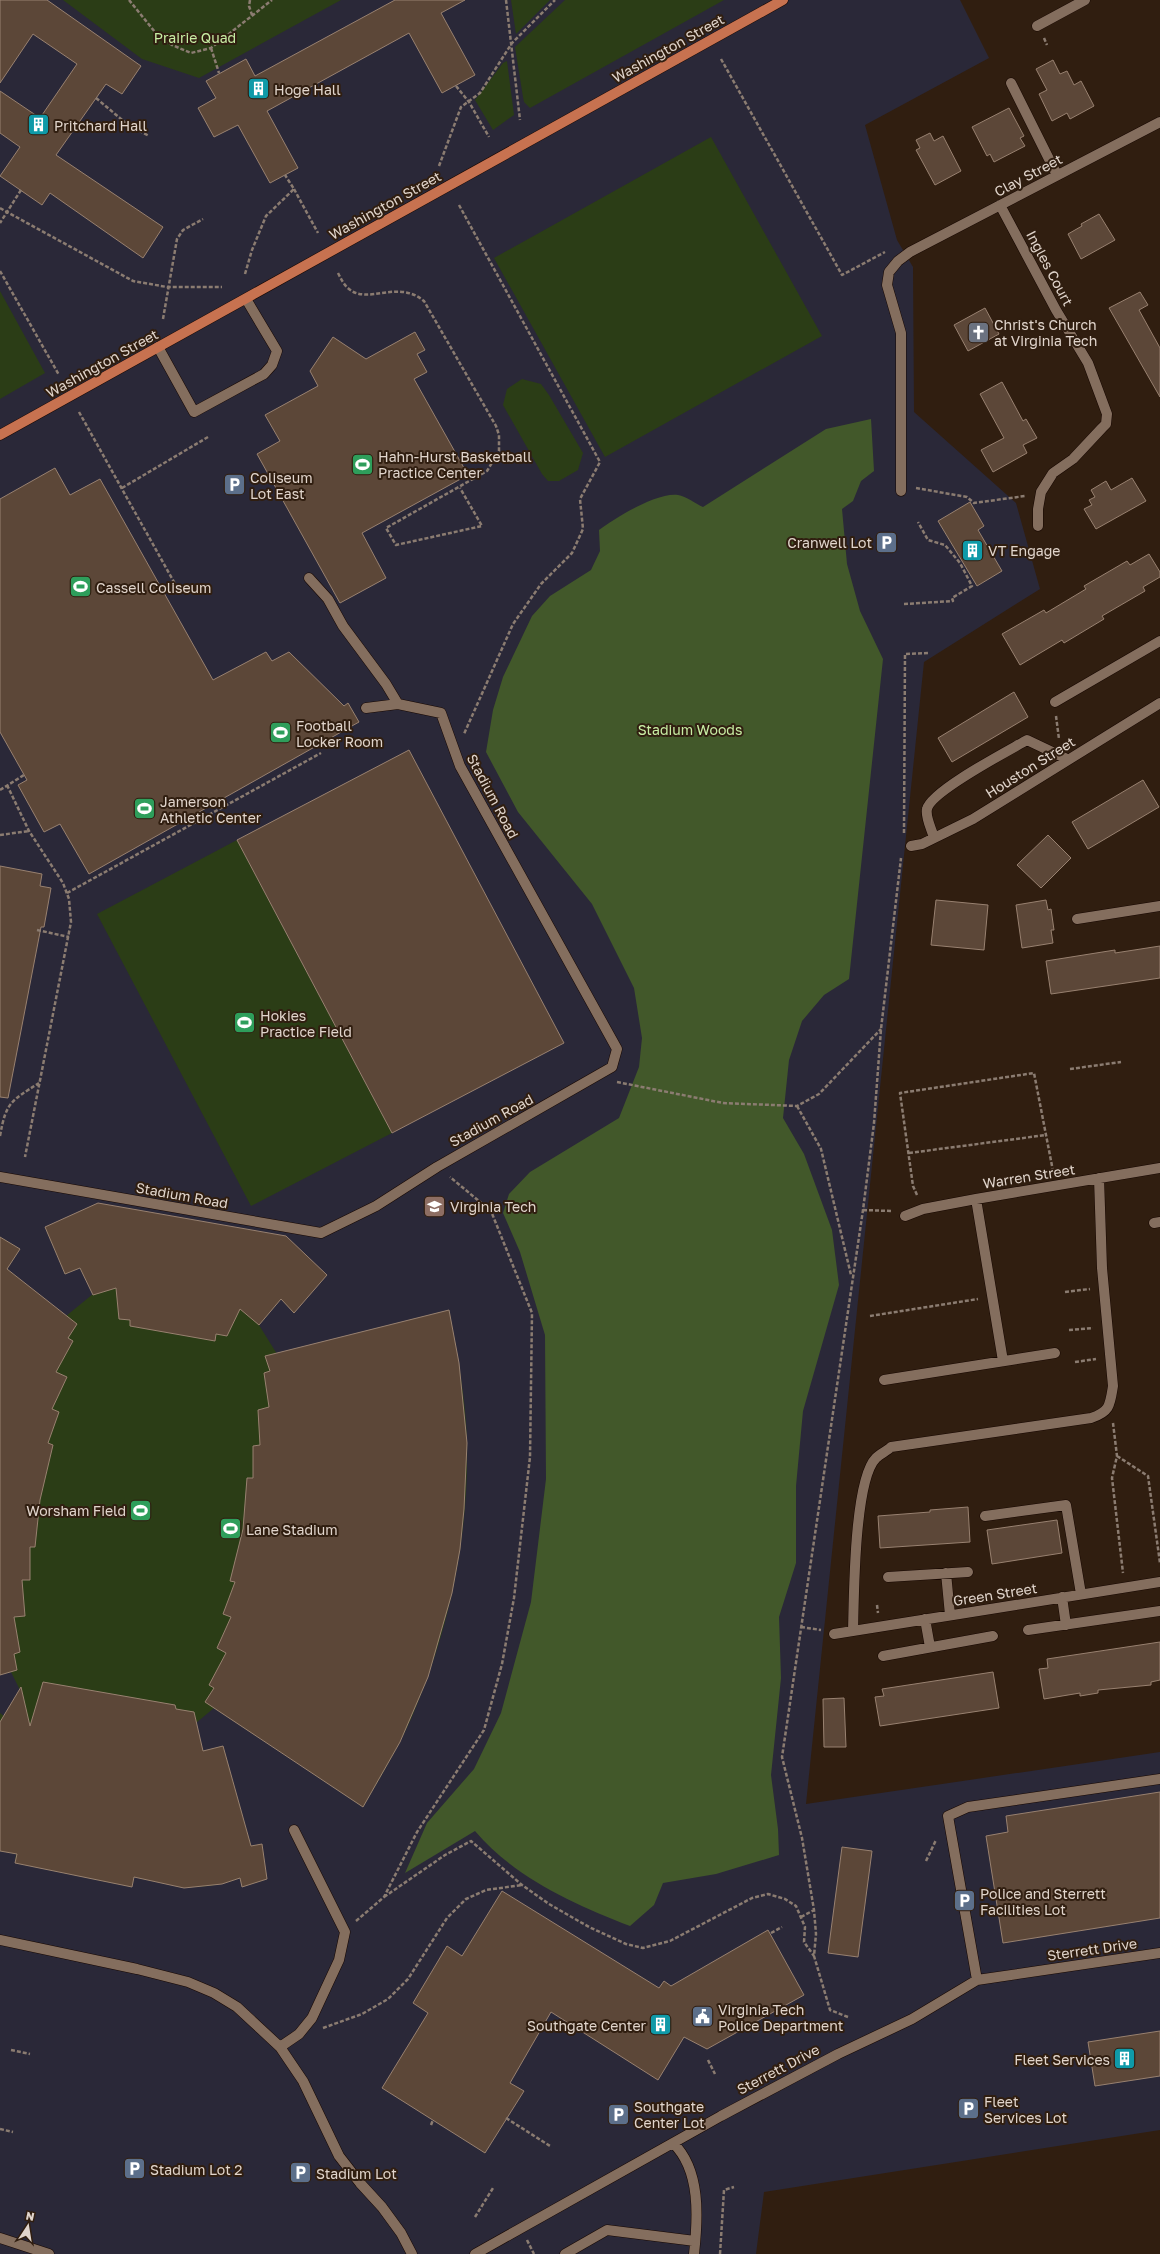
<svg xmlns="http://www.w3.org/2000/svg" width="1160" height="2254" font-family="'Golos Text',sans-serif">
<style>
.education{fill:#2a2838}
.green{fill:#2b3d16}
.forest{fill:#42582a}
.building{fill:#5c4738;stroke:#988170}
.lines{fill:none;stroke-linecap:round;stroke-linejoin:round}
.minor-casing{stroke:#170700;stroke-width:11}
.major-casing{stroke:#170700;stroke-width:11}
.path{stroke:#8b7c71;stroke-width:2.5;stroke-dasharray:4 2;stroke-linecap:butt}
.minor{stroke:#846e5e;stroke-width:10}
.major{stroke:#c77250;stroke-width:10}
.labels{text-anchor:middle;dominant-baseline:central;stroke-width:4;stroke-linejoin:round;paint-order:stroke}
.park-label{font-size:14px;fill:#c8eea4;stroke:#301e10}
.street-label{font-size:14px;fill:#e1d5cc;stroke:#301e10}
.poi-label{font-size:14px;fill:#e1d5cc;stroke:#301e10;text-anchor:start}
</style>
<rect width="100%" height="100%" fill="#301e10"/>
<path class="education" d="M0,0H960L989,58L865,125L897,240L913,267L914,412L1016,503L1040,589L924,662L806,1804L1160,1752V2130L764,2192L756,2254H0Z"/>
<path class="green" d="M63,0H341L199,78L142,59Z
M511,0H550L516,34Z
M565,0H724L530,108L524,102L523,97L515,47Z
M507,61L514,115L493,130L475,100L503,63Z
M711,137L822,336L605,457L494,258Z
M0,291L45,373L0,399Z
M522,379L541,384L549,395L583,453L578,470L559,481H548L542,474L503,405L507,389Z
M237,840L392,1133L251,1206L97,914Z
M45,1227L286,1236L294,1313L281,1299L259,1325L277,1354L449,1310C457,1354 466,1398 467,1442C469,1537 449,1632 411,1719C397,1750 380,1778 363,1807L214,1708L196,1723L203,1751L223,1746L251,1846L262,1844L267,1879L242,1887L240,1878C199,1893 175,1886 134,1877L132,1887L15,1863L16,1854L0,1851V1713L4,1716L20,1690L11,1672L0,1675V1237L20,1249L7,1269L66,1316L93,1294L80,1268L65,1274Z"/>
<path class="forest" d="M871,419L874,471L861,481L853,501L842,509L847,564L860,611L883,659L849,979L824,995L802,1021L789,1060L783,1118L804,1154L832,1230L839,1285L803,1411L796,1486V1563L779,1617L781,1678L771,1775L778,1829L779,1855L716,1874L663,1883L654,1905L630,1926C574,1904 515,1878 475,1831L405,1873L427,1823L474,1769L501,1713L531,1602L546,1479L545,1335L520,1252L503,1213L509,1194L530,1172L619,1118L639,1067L642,1038L634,988L592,904L518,812L486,752L493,710L503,677L532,616L550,596L591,570L600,551L599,530C615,518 657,492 678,495C686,496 696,504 703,507L826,429Z"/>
<path class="building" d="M0,0H47L141,66L122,94L106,84L56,155L163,227L143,258L50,193L42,205L0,176L20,147L0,133V91L40,118L77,64L33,34L0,83Z
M395,0H465L441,13L475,75L442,93L409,33L267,111L298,168L270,183L238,125L214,137L198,108L216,98L206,81L246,59L255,76Z
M1053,60L1060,74L1067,71L1074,85L1081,81L1094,106L1070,119L1067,113L1052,121L1039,94L1047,90L1036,69Z
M1009,108L1024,136L1020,138L1025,146L994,162L990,154L987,156L972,127Z
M930,133L934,141L943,136L961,171L935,185L916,150L920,148L916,140Z
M1099,214L1115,240L1081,259L1068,234L1082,226L1081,224Z
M1140,292L1148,305L1139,310L1160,348V397L1109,308Z
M985,308L999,334L968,351L954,325Z
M415,332L425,350L417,354L427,372L414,379L468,475L362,533L386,578L340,603L257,454L280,441L265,415L318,386L310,371L333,337L366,359Z
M1002,382L1023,421L1026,419L1037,438L1023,445L1027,453L993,472L981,450L1004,438L980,394Z
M55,468L70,495L100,479L213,680L266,652L272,661L289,652L344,706L348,703L359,722L89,874L60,824L44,832L18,785L27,780L0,732V499Z
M1132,478L1146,501L1096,529L1084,509L1092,505L1089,500L1095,497L1091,490L1106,481L1111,490Z
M970,502L984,526L978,530L1002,571L977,586L938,521Z
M1149,554L1160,572V577L1143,587L1145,591L1102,616L1104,619L1064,643L1062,640L1020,665L1002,634L1044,610L1046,613L1086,589L1084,586L1127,561L1130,565Z
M1014,692L1028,717L952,762L938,738Z
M409,750L564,1043L392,1133L237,840Z
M1143,780L1159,807L1088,849L1072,822Z
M1048,835L1071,858L1041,888L1017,865Z
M0,866L42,874L40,886L51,888L44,927H41L8,1098L0,1097Z
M936,900L988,905L984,950L931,945Z
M1046,900L1048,910L1051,909L1054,930H1051L1053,943L1022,948L1016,905Z
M1160,946V978L1051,994L1046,961L1115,950V953Z
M98,1203L286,1236L327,1275L294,1313L281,1299L259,1325L240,1309L227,1336L216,1334L215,1341L130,1326V1320L119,1319L116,1288L93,1295L80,1268L65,1274L45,1227Z
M0,1237L20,1249L7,1269L77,1324L68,1338L73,1341L56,1372L67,1377L52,1409L59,1412L48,1443L53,1445L40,1500L35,1547H30V1580H22L25,1616L14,1617L20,1652L14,1654L17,1670L0,1675Z
M449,1310L459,1363L467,1443L464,1509L460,1549L452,1593L428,1677L400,1742L363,1807L205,1702L214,1688L209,1685L226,1653L217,1648L231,1617L223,1614L235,1582L230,1581L243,1529L247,1478H253V1446L260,1445L258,1410L269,1407L264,1373L270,1371L265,1356Z
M968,1507L970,1542L880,1548L878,1516L930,1512V1510Z
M1057,1520L1062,1553L992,1564L987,1530Z
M1160,1642V1680L1151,1682V1685L1098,1690V1693L1080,1696V1693L1044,1699L1039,1669L1048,1668L1047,1659Z
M993,1672L999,1708L880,1726L875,1697L884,1696L882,1689Z
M43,1682L175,1705L176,1709L194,1712L203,1751L223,1746L251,1846L262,1844L267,1879L242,1887L240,1878L222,1884L184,1888L134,1877L132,1887L15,1863L17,1854L0,1851V1722L21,1687L30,1726Z
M844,1698L846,1747H824L823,1699Z
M1160,1792V1918L1003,1943L986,1836L1008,1832L1006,1816Z
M842,1847L872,1851L858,1957L828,1953Z
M502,1891L659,1988L664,1981L671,1986L768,1930L804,1995L707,2049L684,2037L658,2080L551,2012L510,2083L524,2091L485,2153L382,2088L428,2013L413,2003L447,1946L462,1956Z
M1160,2031V2076L1095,2086L1088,2042Z"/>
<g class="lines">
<defs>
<path id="minor" d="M1037,26L1085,0
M1011,83L1057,175
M1000,205L1056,310L1088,363L1107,414L1106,424L1102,428L1073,459L1053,473L1041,492L1038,509V526
M158,347L194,412L264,374L272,365L277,351L246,299
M901,491V333L887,285L889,272L898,261L910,252L1160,122
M309,578L328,599L343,626L386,684L398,704
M1055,702L1160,641
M934,838C932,830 925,817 927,809C931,791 1008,751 1027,740L1067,759
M911,846L922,844L973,819L1160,703
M1077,919L1160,906
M0,1177L321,1233L376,1206L437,1167L612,1067L617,1049L460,766L441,713L398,704L366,708
M976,1199L1003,1361
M905,1216L923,1209L976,1199L1160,1168
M1154,1223L1160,1222
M884,1380L1055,1353
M985,1516L1066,1505L1081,1594
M946,1573L950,1615
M888,1577L968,1572
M1062,1597L1066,1625
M925,1619L930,1647
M1028,1630L1160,1611
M853,1631C854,1597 854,1480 876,1458C880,1454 887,1451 891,1447L1091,1418C1110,1412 1110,1405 1113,1386L1102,1268L1099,1178
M834,1634L1160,1582
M883,1656L993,1636
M0,1940L137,1969L188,1982L214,1993L237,2007L280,2047L303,2081L339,2156L360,2183L382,2207L401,2233L412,2254
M977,1980L948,1816L968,1807L1160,1779
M280,2047L299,2034L312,2018L339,1960L345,1932L294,1830
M673,2143C701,2170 698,2218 694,2254
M0,2238L49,2254
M475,2254L721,2116L838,2054L912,2019L977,1980L1160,1953
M565,2254L607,2230L695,2241"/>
<path id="major" d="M0,435L783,0"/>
</defs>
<use href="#minor" class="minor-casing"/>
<use href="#major" class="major-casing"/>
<path class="path" d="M129,0L159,37L172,45L191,53L211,48L272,0
M250,0L249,6L252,15
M506,0L520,120
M1044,38L1047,45
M211,48L219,73
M721,59L842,275L885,252
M456,86L469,102L489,137
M96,98L127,124L149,136
M439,166L461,107L480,93L512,43L555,0
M294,189L318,233
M21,190L7,212L133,281L167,287H222
M459,205L600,462L580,499L583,529L572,553L541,584L513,624L464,734
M0,208L7,212L0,223
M0,271L59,375
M338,273C341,279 344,285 349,289C368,305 398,279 424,301L496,426L499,435V451L487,471L386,528L396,545L482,526L460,488
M245,274L252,250L266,216L294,189L285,175
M163,319L177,239L183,230L203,219
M79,412L179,591
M122,488L208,437
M916,488L967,497L974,503L1025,496
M904,604L953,601L952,598L972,586L960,563L945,545L928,540L918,522
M1056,716L1059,739
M7,785L29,831L63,883L69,899L71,922L25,1157
M0,790L24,775
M904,833L905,654L929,653
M0,835L29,831
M67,893L321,753
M37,930L69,937
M1070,1069L1121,1062
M617,1082L723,1103L797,1106L819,1094L881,1029
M797,1106L821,1149L851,1275
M0,1136C6,1102 11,1101 39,1083
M909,1153L1046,1135
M917,1195L913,1186L900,1093L1034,1073L1053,1171
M863,1210L891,1211
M1065,1292L1090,1289
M870,1316L978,1299
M1069,1330L1093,1328
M1075,1362L1096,1359
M1113,1423L1117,1456L1112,1478L1123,1573
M1117,1456L1148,1476L1160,1563
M877,1605L878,1613
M801,1627L821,1630
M926,1861L936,1840
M384,1897L445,1855L471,1841L522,1885L549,1904L589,1927L626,1944L643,1948L670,1941L752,1898L768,1894L785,1899L796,1906L805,1927L804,1942L814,1956
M801,1917L814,1910
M356,1921L384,1897L417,1832L484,1730L502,1664L514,1598L530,1457L532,1313L491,1211L450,1177
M771,1933L782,1927
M848,2017L830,2010L814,1956L816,1934L814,1910L802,1838L782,1757L863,1210L874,1123L881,1029L901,858
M323,2028L362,2014L388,1999L408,1979L447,1918L466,1899L486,1890L522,1885
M11,2050L30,2054
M708,2060L715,2074
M506,2118L550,2146
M431,2125L433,2120
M0,2129L13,2132
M475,2217L493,2188
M527,2240L534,2254
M720,2254L724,2190L734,2187"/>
<use href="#minor" class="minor"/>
<use href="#major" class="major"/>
</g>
<defs>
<symbol id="building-square" viewBox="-11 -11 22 22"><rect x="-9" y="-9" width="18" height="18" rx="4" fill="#0f9aa8" stroke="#301e10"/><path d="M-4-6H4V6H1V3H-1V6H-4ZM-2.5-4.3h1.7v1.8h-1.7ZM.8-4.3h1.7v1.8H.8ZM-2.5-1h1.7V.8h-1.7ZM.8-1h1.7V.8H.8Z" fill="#fff"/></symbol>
<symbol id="church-square" viewBox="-11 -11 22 22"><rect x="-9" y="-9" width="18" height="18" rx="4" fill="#6b7280" stroke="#301e10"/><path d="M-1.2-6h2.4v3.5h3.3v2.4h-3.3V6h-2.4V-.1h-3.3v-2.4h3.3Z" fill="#fff"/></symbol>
<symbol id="stadium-square" viewBox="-11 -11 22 22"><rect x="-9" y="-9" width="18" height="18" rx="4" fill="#2e9e5b" stroke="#301e10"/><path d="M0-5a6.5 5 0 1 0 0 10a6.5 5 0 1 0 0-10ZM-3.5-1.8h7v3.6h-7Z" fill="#fff"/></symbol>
<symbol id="parking-square" viewBox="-11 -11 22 22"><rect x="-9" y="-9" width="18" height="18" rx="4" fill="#5c6f8a" stroke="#301e10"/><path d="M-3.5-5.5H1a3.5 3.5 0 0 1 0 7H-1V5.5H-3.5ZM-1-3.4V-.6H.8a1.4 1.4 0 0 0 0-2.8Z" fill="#fff"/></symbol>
<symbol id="university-square" viewBox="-11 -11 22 22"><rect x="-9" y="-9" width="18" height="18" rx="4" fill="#8d6e63" stroke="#301e10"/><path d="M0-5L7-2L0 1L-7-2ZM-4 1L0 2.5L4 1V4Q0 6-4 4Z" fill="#fff"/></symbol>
<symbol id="civic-square" viewBox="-11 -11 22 22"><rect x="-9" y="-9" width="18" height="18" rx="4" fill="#5c6f8a" stroke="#301e10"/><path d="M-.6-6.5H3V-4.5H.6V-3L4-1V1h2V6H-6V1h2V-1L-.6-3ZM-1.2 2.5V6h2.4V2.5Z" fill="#fff"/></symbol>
</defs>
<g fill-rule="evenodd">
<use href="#building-square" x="246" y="76" width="25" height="25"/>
<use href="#building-square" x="26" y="112" width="25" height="25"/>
<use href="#church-square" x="966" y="320" width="25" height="25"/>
<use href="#stadium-square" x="350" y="452" width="25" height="25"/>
<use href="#parking-square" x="222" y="472" width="25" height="25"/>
<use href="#parking-square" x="874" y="530" width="25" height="25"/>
<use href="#building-square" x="960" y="538" width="25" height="25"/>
<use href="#stadium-square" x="68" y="574" width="25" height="25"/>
<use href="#stadium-square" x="268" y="720" width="25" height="25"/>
<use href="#stadium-square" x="132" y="796" width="25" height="25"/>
<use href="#stadium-square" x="232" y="1010" width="25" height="25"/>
<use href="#university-square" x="422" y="1194" width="25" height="25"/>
<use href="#stadium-square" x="128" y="1498" width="25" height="25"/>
<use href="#stadium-square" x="218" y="1516" width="25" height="25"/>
<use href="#parking-square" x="952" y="1888" width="25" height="25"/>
<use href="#civic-square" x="690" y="2004" width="25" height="25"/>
<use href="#building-square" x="648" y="2012" width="25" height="25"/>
<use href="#building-square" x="1112" y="2046" width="25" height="25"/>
<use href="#parking-square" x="956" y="2096" width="25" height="25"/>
<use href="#parking-square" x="606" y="2102" width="25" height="25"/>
<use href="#parking-square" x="122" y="2156" width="25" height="25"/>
<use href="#parking-square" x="288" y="2160" width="25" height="25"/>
</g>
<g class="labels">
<g class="park-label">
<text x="195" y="37">Prairie Quad</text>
<text x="690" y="729">Stadium Woods</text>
</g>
<g class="street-label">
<text transform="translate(668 48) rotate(-29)">Washington Street</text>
<text transform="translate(1028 175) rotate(-28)">Clay Street</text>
<text transform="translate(385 205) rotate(-29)">Washington Street</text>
<text transform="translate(1050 268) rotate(62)">Ingles Court</text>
<text transform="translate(102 363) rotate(-29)">Washington Street</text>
<text transform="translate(1030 767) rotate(-32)">Houston Street</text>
<text transform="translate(493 796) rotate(62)">Stadium Road</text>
<text transform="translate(491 1120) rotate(-29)">Stadium Road</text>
<text transform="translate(1029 1176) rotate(-9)">Warren Street</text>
<text transform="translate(182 1195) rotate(10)">Stadium Road</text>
<text transform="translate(995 1594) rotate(-9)">Green Street</text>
<text transform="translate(1092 1949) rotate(-8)">Sterrett Drive</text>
<text transform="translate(778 2069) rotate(-28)">Sterrett Drive</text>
</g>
<g class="poi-label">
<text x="274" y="89">Hoge Hall</text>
<text x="54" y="125">Pritchard Hall</text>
<text x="994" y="324">Christ's Church<tspan x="994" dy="16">at Virginia Tech</tspan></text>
<text x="378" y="456">Hahn-Hurst Basketball<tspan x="378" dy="16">Practice Center</tspan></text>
<text x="250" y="477">Coliseum<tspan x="250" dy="16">Lot East</tspan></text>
<text x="872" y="542" text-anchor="end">Cranwell Lot</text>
<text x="988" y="550">VT Engage</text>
<text x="96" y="587">Cassell Coliseum</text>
<text x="296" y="725">Football<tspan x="296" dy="16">Locker Room</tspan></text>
<text x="160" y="801">Jamerson<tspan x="160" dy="16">Athletic Center</tspan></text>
<text x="260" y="1015">Hokies<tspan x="260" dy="16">Practice Field</tspan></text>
<text x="450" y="1206">Virginia Tech</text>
<text x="126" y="1510" text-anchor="end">Worsham Field</text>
<text x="246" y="1529">Lane Stadium</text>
<text x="980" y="1893">Police and Sterrett<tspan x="980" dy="16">Facilities Lot</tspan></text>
<text x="718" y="2009">Virginia Tech<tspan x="718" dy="16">Police Department</tspan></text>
<text x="646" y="2025" text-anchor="end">Southgate Center</text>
<text x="1110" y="2059" text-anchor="end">Fleet Services</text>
<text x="984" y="2101">Fleet<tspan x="984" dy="16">Services Lot</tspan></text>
<text x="634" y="2106">Southgate<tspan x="634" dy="16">Center Lot</tspan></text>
<text x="150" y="2169">Stadium Lot 2</text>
<text x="316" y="2173">Stadium Lot</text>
</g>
</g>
<g transform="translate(28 2226) rotate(12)" stroke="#301e10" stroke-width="3" paint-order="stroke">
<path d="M0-3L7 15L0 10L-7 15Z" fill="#e1d5cc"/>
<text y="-6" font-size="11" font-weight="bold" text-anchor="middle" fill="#e1d5cc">N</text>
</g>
</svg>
